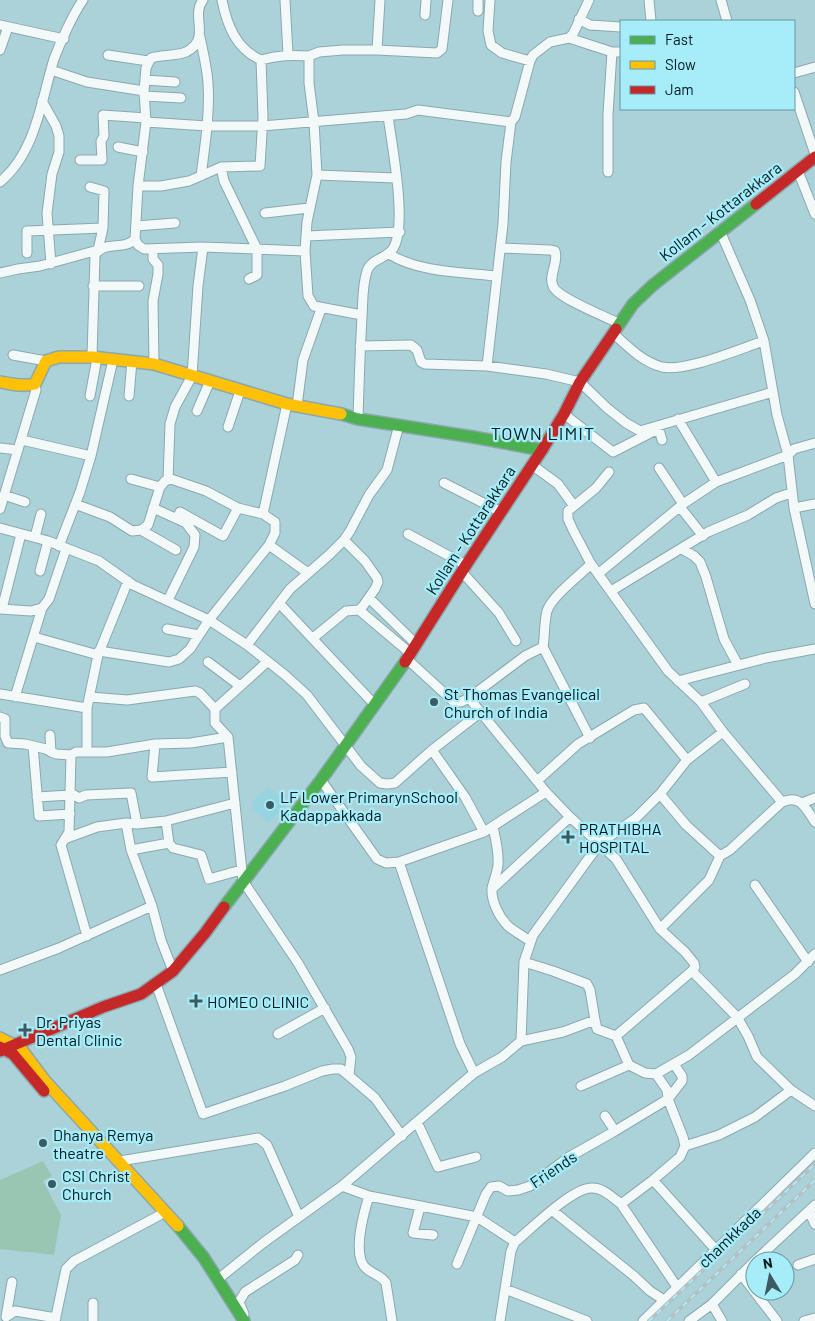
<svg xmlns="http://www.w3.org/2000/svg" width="815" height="1321" font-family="Barlow,sans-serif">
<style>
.built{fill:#97d4e0}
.green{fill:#99c6b3}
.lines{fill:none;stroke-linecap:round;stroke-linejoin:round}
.street-casing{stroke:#8aa8ae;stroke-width:11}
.fast-casing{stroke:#8aa8ae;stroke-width:14}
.slow-casing{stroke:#8aa8ae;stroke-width:14}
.jam-casing{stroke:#8aa8ae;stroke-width:14}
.street{stroke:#f3f8f9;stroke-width:9}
.fast{stroke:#4caf50;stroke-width:11}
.slow{stroke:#ffc107;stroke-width:11}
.jam{stroke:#c62828;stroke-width:11}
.rail-casing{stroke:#b6c0c3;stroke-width:4}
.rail{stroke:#a6ecf9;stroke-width:2;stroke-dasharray:5.5;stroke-linecap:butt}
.poi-dot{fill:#3c5a60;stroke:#a6ecf9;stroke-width:2}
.labels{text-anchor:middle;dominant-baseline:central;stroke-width:4.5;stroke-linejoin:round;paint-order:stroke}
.street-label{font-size:16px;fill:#001a1f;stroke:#a6ecf9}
.poi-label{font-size:16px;fill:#001a1f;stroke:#a6ecf9;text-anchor:start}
.neighbourhood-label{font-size:18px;letter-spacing:1px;fill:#001a1f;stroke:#a6ecf9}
</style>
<rect width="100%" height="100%" fill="#acd2d9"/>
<path class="built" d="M267,787L289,802L269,823L252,809L254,806L251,803Z"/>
<path class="green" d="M43,1161L52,1176L43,1181L61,1215L54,1255L0,1249V1180Z"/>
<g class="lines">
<defs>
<path id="street" d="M222,0C227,25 236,49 261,60C278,55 292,55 309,56
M285,0L288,54
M478,0V11
M490,0L488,31L491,45L502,53L530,61
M649,0L651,21
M721,0L727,21
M425,15L426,0
M579,19L590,25L621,27
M0,25L64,39
M200,37C203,52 207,67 208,83C210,114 205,145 201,176
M569,38L573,34L589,0
M0,50L8,27
M377,50L380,0
M108,55L148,61
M51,70L87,82L144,91
M794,73L815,67
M145,80L175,82
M794,92L815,154
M144,96L181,98
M42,101L56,126L59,136V152L52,174L47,213L51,264
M146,122L207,126H262L406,114L418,110L511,122L515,117L530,61L533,55L550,42L569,38L612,52H621
M118,147L143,152
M80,160H102L101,141L104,136L103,115L146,118
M221,167L224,181L257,249V275L249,279
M798,171L815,214
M608,172V114L612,52
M317,175L396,178
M0,182C36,152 41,101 54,59C60,43 73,14 83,0
M138,186H161L189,181L221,167L260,166L263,117L261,60
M265,213L309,208
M136,226L175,223
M720,231L750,300L764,341L777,415L788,455L794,508L815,604
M306,236L400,232
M135,239L138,245L144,249L203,247L305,251
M501,248L550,250L555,251C559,263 548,275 553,286C557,298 607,317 620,324
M153,249V259L158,265V274L153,301L154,364
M27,253V231L103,228
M389,254C420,273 462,272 497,276
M0,273L18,269L40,266L98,250L103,228L104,191L90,187
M93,286H139
M362,315L314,306L308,296L305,251L307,222L317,175L314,122L309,83V56L319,52L343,50H377L437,53L442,49L448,0
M614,334C628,347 643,362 662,367C686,372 739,349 764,341
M360,346L411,345L417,350L421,362L425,364L487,366L546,374L580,382L607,408L626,423L640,431L773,392
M13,355L46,361
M92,357L95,255C104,240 124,251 135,239L138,186L146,122L144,91L146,68L151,58C162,55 176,56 186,52C212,39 190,16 203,0
M487,366L503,224L506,162L511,122
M90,396L97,358
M129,396L132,361
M297,406L303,360L321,309
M197,411L210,381
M564,414L613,452L654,431L660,433L662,440
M358,419C359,385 360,351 362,317C363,302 362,286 367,271C371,258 388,259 394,247C407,222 392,146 388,116
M678,419L716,482
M228,427L240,391
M22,440L91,456
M0,448L18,450
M532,465L558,484L574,506
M659,468L683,504
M609,472L596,488L568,511V519L573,530L591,564L668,671L701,702L723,732L782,802
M131,479L160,487
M168,480L170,424L175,407L192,376L198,286L203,247
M444,483L501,512
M4,495L25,502
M75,504L110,517L132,531L141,530L148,525L160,487L165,481L171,479L206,491L238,508L263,514L275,522V533L269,545L209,620L190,649L179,659L169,662L99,651
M680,507L703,536
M153,508L186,523L195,535L194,547L168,600
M794,508L815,504
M0,509L36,390L35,384
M263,514L287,404
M177,518L180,512L223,536L238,508
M0,528L48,541L99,561L133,585L209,620L247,645L285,675L307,695L361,766L380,783L387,784L395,783L432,750L481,712
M141,530L176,550
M408,534L466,565
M35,537L41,514
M269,545L308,573
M59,546L80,492L91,456L113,360
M682,549L694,556L700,562L706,577L724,639L738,665
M40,571L48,541
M462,572L499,613L516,641
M598,574L683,504L716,482L788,455L794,449L815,443
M611,591L708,532L748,515L776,498L791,493
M369,598L416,644
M279,603L375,705
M0,609L31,611L42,608L49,599L66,549
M2,609L21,534
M359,610L410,653
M167,629L199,635
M34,637L98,655
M313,638L346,611L359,610L363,606L375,589L378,582L377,578L365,561L344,540
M247,645L290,589L329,555L344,540L350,531L369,495L387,470L399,425
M543,647L590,738
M407,659L454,702H461L469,698L546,792L570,817L616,859L660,929L685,952L694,963L695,967L692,971L737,1017L748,1036L757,1057L791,1090L815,1106
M208,662L240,686
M267,662L215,709V723L228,737L243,881L298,963L348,1049L351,1057L349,1075
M678,681L766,658L815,649
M0,694L87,708
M15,697L42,608
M90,697L127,700L195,691L200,693L215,709
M469,698L525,656L543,647C545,635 544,623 547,611C552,596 579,576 591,564
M701,702L745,684
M0,717L5,719V736L8,743L25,744L46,749L51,752L56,754L71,755
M50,735L51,752
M155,744L152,777L232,772
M33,746L39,816L70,814
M432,750L465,797L484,832
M87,751V708L98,655L128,581
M321,780L377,859L386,863L399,862L484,832L546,792
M537,781L578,744L634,710L644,708L687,760
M71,793L79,798L86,795L131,793L137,824
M660,794L686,825L720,856L730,850L782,802C801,794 806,809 815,822
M37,797L70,795
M802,803L815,798
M166,821L169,843L173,848L201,855L209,879L241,870
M126,823L131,850L152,906L161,940L173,971
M493,827C496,840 499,852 498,865C497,873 494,880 492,888C491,901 499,917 508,926C515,932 523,936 530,941
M67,838L97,827L126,823L137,824L166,821L235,803
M131,850L169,843
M399,862L460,1044L474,1073
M755,885L808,962
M492,889L570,817
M660,929L709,880L720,856
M87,936L61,845L69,832L71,755L76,752H107L155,744L191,743L228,737
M524,962L553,971L587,984L590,990L595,1020
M0,970L59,948L152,906
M156,984L203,1114L285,1086L322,1071L333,1069H341L375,1098L402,1136
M278,1034L325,1008
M616,1036L692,971
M521,1041L524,962L533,935L600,843L636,818L660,794L687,760L723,732
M581,1086L629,1065
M605,1116L615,1131L668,1099L682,1081V1076L674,1064
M417,1122L438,1167L476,1157
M685,1146L719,1135L755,1117L791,1090
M120,1161L258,1138L267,1145L299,1217
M653,1180L680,1157L685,1146L683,1137L668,1099L667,1090L656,1074
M342,1186L369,1196L477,1217L515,1242L511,1251L500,1321
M369,1196C364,1212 351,1257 367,1269C374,1275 381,1275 386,1283L392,1321
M621,1204L677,1287
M420,1207L413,1233L433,1235
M553,1211L634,1276L650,1291L664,1300
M809,1211L815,1224
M515,1242C532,1228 571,1189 591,1188C602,1187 612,1197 621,1204L653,1180L716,1250
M755,1261L815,1205
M457,1264L486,1194L491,1187L499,1186L508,1191L518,1190L530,1186L569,1157L615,1131
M798,1265L815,1259
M741,1274L777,1321
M217,1280L263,1243L342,1186L474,1073L502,1057L521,1041L563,1032L595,1020L597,1029L616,1036L629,1065L645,1073L656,1074L689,1055L795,974L815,954
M505,1289L587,1321
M712,1304L722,1321
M244,1314L239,1302L245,1292L295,1260L298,1255
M6,1317L15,1311L56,1318
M6,1317L12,1282
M55,1321L66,1269L74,1261L160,1215
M93,1321V1303
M643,1321L815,1153
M689,1321L712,1304L755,1261
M804,1321L815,1318"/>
<path id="fast" d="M616,329L633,304L653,285L756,204
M341,414L358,419L473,437L542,450
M224,907L321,780L405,662
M178,1226L204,1258L244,1321"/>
<path id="slow" d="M0,382C12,384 23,387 35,384L46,361L59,357H92L154,364L287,404L341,414
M0,1038L21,1049L45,1081L178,1226"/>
<path id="jam" d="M756,204L815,157
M405,662L466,565L542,450L564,414L580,382L616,329
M0,1047L13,1054L44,1091
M0,1051L103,1007L141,994L173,971L205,933L224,907"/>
</defs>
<use href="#street" class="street-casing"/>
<use href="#fast" class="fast-casing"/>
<use href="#slow" class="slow-casing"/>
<use href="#jam" class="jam-casing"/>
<use href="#street" class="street"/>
<use href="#fast" class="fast"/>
<use href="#slow" class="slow"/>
<use href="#jam" class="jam"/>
<defs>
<path id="rail" d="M649,1321L815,1164
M667,1321L815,1180"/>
</defs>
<use href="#rail" class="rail-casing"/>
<use href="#rail" class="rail"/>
</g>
<g class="poi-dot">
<circle cx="434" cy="702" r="5"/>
<circle cx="270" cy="805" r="5"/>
<path d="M565.5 829.5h5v5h5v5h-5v5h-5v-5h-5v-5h5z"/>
<path d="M193.5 993.5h5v5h5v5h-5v5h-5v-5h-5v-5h5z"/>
<path d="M22.5 1022.5h5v5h5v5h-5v5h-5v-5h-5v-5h5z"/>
<circle cx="43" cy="1143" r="5"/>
<circle cx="52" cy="1184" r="5"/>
</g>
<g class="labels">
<g class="street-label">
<text transform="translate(720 211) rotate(-38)">Kollam - Kottarakkara</text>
<text transform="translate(470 530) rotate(-57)">Kollam - Kottarakkara</text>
<text transform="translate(553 1169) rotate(-34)">Friends</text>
<text transform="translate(729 1237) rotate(-44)">chamkkada</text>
</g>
<g class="poi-label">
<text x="444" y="693">St Thomas Evangelical<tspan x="444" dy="18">Church of India</tspan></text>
<text x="280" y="796">LF Lower PrimarynSchool<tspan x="280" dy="18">Kadappakkada</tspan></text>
<text x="579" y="828">PRATHIBHA<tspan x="579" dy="18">HOSPITAL</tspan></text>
<text x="207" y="1001">HOMEO CLINIC</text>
<text x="36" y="1021">Dr. Priyas<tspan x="36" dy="18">Dental Clinic</tspan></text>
<text x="53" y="1134">Dhanya Remya<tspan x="53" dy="18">theatre</tspan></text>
<text x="62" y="1175">CSI Christ<tspan x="62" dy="18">Church</tspan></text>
</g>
<g class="neighbourhood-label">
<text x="543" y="433">TOWN LIMIT</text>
</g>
</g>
<rect x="620" y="20" width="175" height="90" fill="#a6ecf9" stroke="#6498a2"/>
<rect x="630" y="36" width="25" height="8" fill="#4caf50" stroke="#6498a2"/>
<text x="665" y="45" font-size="15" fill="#001a1f">Fast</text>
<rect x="630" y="61" width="25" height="8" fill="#ffc107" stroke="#6498a2"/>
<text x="665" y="70" font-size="15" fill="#001a1f">Slow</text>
<rect x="630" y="86" width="25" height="8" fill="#c62828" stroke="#6498a2"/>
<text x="665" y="95" font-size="15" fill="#001a1f">Jam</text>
<g transform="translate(770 1276) rotate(350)"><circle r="24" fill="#a6ecf9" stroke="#6498a2"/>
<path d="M0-4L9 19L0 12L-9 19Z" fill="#3c5a60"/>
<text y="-8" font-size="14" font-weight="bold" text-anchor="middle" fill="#001a1f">N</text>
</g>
</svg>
